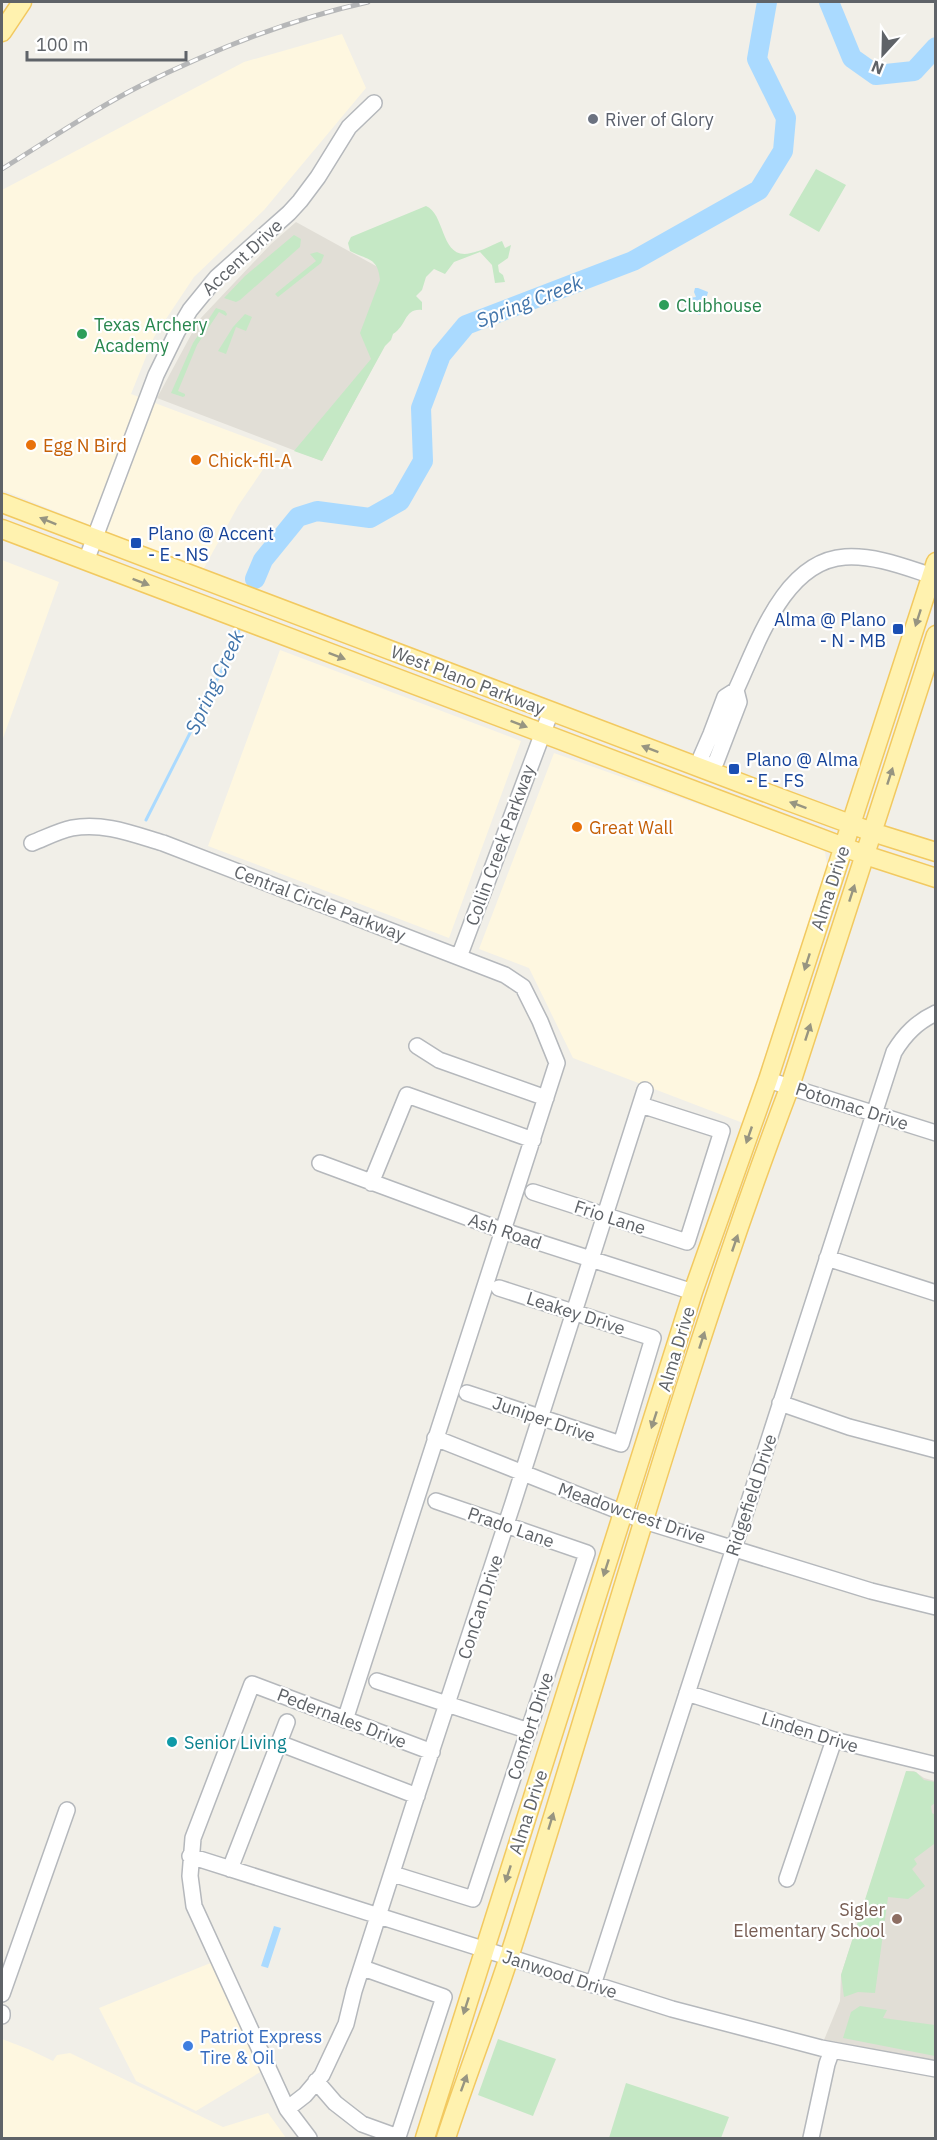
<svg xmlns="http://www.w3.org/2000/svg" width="937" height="2140" font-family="'IBM Plex Sans',sans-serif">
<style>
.commercial{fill:#fef7e0}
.education{fill:#e1ded6}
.green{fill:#c5e8c5}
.water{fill:#aadaff}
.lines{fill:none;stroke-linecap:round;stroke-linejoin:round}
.stream{stroke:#aadaff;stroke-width:3}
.river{stroke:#aadaff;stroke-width:20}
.minor-casing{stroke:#b5b8bc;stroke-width:18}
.major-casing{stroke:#f2c960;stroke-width:21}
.minor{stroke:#fff;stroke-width:15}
.major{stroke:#fff2af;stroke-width:18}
.rail-casing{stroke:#b6b7b8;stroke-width:5}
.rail{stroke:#fff;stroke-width:3;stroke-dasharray:9;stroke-linecap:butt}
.oneway{fill:#979581}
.worship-dot{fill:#6b7280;stroke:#fff;stroke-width:2}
.leisure-dot{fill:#2e9e5b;stroke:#fff;stroke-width:2}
.food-dot{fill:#e8710a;stroke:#fff;stroke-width:2}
.transit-dot{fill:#1a4fb4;stroke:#fff;stroke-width:2}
.culture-dot{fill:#0f9aa8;stroke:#fff;stroke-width:2}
.education-dot{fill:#8d6e63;stroke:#fff;stroke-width:2}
.shop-dot{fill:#3f7fe0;stroke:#fff;stroke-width:2}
.labels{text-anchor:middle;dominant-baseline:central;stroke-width:4.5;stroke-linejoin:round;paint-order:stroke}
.worship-label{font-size:18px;fill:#5b616d;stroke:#fff;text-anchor:start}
.street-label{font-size:18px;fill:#5f6368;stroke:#fff}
.leisure-label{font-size:18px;fill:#27864d;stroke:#fff;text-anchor:start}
.food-label{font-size:18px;fill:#c56008;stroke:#fff;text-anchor:start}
.transit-label{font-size:18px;fill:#164399;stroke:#fff;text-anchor:start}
.culture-label{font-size:18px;fill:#0d838f;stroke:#fff;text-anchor:start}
.education-label{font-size:18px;fill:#785e54;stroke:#fff;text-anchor:end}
.shop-label{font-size:18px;fill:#366cbe;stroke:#fff;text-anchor:start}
.water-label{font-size:20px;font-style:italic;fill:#4174aa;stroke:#fff}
</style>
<rect width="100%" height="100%" fill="#f1efe8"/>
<path class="commercial" d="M342,34L366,88L264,210L194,277L154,337L131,394L277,449L238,506L203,570L2,490V190L244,62Z
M2,560L59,582L2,741Z
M280,650L521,741L449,938L208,846Z
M554,753L816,846L825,852L827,865L743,1123L573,1058L529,968L479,949Z
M213,1962L262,2071L196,2111L136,2081L99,2008Z
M2,2039L28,2049L53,2061L57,2055L70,2053L223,2127L268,2113L286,2138H2Z"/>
<path class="education" d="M296,222L416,288L322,461L157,398L199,320L271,244Z
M907,1771H914L924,1778L935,1781V2061L824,2040L840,2001L841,1975Z"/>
<path class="green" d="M816,169L846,185L819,232L789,215Z
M426,206C446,214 440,261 471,253C482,251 492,245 502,241L505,248L511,245L508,258L498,265L499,272L503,275L505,282L495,283L492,265L480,252L454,262L445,274L434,269L426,277L422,290L416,296L422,302V310C404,308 407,326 393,334L391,340L385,346L322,461L294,451L371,359L360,333L380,280C378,257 367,260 350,251L348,243L351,237Z
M294,235L301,239L300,247L240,300L236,302L224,298L245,276Z
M317,252L324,255L321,263L278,297L275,294L316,261L310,254Z
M216,308L225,311L227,314L226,316L219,312L197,345L178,391L185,394V396L183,397L171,393L193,343Z
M245,314L252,317L246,331L236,327L226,354L218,351L233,327Z
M906,1771L916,1772L924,1780L935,1782V1803L931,1806L932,1813L935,1815V1845L934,1844L914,1859L917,1864L912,1869L925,1886L908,1899L888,1897L875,1993L858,1992L844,1997L841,1975Z
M860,2006L887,2010L883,2018L935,2025V2056L843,2038L851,2012Z
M498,2039L556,2059L533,2116L478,2095Z
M626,2083L729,2117L721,2138H609Z"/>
<path class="water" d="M695,288H698L708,292L703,311L700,315L686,311L685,309L689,298L696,297L694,292Z
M274,1926L281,1928L268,1968L261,1966Z"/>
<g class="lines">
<path class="stream" d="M251,592L255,579
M146,820L233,648L240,627"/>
<path class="river" d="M829,2L852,58L876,75L914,71L936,47
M255,579L263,560L298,517L317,511L370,518L400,501L423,461L421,408L441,355L466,325L633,261L759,190L783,151L786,118L757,59L767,2"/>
<defs>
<path id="minor" d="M86,561L156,375L177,332L190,310L217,277L289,213L300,201L318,177L349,127L374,103
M736,690C758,643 784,561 845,557C876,555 907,568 936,577
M736,690L739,702L716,762L704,769L701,757L711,734L725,697Z
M32,843C45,838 58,831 72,828C103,822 133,834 163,843L505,975L523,987L540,1021L557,1063L345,1720
M459,957L551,711
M417,1046L439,1060L546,1098
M768,1080L936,1133
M320,1163L504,1231L693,1292
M371,1183L407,1095L533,1140
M533,1192L687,1242L722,1131L641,1105
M827,1258L936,1293
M467,1393L621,1444L653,1338L499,1288
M780,1403L849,1427L936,1450
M435,1438L644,1521L871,1591L936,1607
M377,1681L529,1731
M687,1693L834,1740L936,1765
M279,1743L417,1796
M190,1856L672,2009L821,2048L936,2069
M230,1869L287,1722
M393,1874L473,1899L587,1553L436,1501
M787,1879L834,1740
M593,1985L894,1052C905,1034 917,1022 936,1013
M2,1994L67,1810
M2,2013V2016
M316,2081L335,2103L362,2124L398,2137L444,1997L363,1968
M287,2109L305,2095L322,2075L346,2024L354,1991L414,1804L513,1503L645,1090
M309,2138L287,2109L194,1906L190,1876L193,1838L252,1684L432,1752
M811,2138L827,2064L832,2050"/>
<path id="major" d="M2,32L22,2
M2,503L788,801L872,832L936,852
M2,529L865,855L936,878
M425,2138L693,1292L768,1080L936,562
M446,2138C466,2077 490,2016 510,1954C603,1665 682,1370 790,1086L936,635"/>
</defs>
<use href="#minor" class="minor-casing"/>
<use href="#major" class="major-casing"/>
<use href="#minor" class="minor"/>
<use href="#major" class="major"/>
<defs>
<path id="rail" d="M2,169C47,141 91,111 138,87C212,50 287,20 368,2"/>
</defs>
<use href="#rail" class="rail-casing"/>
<use href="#rail" class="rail"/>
</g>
<defs><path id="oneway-solid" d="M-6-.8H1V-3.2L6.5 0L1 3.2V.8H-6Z" transform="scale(1.5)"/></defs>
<g class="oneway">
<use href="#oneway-solid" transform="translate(48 521) rotate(-158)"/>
<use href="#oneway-solid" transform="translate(141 582) rotate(21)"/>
<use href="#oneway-solid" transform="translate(918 618) rotate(108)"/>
<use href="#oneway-solid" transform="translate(337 656) rotate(21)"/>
<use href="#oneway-solid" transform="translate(519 724) rotate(21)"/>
<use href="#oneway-solid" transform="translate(650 749) rotate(-159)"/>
<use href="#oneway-solid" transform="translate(890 776) rotate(-72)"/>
<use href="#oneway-solid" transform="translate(798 805) rotate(-160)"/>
<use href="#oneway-solid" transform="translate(852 893) rotate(-72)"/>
<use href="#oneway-solid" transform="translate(807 962) rotate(108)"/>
<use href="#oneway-solid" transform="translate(808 1032) rotate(-72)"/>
<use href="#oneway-solid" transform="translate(749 1135) rotate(109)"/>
<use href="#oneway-solid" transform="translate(735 1243) rotate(-71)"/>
<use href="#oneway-solid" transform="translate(702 1340) rotate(-72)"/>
<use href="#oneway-solid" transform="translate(654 1420) rotate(108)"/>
<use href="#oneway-solid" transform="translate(606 1568) rotate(108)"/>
<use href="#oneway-solid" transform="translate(551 1821) rotate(-73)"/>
<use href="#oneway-solid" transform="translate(508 1874) rotate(108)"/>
<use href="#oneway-solid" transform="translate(466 2006) rotate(108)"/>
<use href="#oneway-solid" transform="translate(464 2083) rotate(-70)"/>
</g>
<circle class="worship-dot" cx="593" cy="119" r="6"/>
<g class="leisure-dot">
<circle cx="664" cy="305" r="6"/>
<circle cx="82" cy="334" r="6"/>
</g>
<g class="food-dot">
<circle cx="31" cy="445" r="6"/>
<circle cx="196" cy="460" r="6"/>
<circle cx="577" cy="827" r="6"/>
</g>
<g class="transit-dot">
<rect x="130" y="537" width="12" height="12" rx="3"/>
<rect x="892" y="623" width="12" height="12" rx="3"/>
<rect x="728" y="763" width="12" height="12" rx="3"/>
</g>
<circle class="culture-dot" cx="172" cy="1742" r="6"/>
<circle class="education-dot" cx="897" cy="1919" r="6"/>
<circle class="shop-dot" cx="188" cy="2046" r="6"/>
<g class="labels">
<g class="worship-label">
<text x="605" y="119">River of Glory</text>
</g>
<g class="street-label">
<text transform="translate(242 257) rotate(-43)">Accent Drive</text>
<text transform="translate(468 680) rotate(21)">West Plano Parkway</text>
<text transform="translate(500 845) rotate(-70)">Collin Creek Parkway</text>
<text transform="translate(830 888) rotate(-72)">Alma Drive</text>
<text transform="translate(320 903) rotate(21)">Central Circle Parkway</text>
<text transform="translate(852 1106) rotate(18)">Potomac Drive</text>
<text transform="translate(610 1217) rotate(18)">Frio Lane</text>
<text transform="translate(505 1231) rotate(19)">Ash Road</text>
<text transform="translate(576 1313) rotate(18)">Leakey Drive</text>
<text transform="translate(676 1349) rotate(-73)">Alma Drive</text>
<text transform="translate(544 1419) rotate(19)">Juniper Drive</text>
<text transform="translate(751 1495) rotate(-72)">Ridgefield Drive</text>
<text transform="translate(632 1513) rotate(19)">Meadowcrest Drive</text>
<text transform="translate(511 1527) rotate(19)">Prado Lane</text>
<text transform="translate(480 1607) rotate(-72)">ConCan Drive</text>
<text transform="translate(342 1718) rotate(21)">Pedernales Drive</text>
<text transform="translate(530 1726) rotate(-72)">Comfort Drive</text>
<text transform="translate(810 1732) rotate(17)">Linden Drive</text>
<text transform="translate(528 1812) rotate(-72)">Alma Drive</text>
<text transform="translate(560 1974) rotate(18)">Janwood Drive</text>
</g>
<g class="leisure-label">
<text x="676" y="305">Clubhouse</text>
<text x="94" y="324">Texas Archery<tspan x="94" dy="21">Academy</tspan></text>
</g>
<g class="food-label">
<text x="43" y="445">Egg N Bird</text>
<text x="208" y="460">Chick-fil-A</text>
<text x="589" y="827">Great Wall</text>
</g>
<g class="transit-label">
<text x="148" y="533">Plano @ Accent<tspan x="148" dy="21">- E - NS</tspan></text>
<text x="886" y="619" text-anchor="end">Alma @ Plano<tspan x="886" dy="21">- N - MB</tspan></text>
<text x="746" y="759">Plano @ Alma<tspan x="746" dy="21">- E - FS</tspan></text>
</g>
<g class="culture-label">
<text x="184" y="1742">Senior Living</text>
</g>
<g class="education-label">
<text x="885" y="1909">Sigler<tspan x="885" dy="21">Elementary School</tspan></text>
</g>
<g class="shop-label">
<text x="200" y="2036">Patriot Express<tspan x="200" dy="21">Tire &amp; Oil</tspan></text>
</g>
<g class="water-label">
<text transform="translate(529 301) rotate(-21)">Spring Creek</text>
<text transform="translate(214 682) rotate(-65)">Spring Creek</text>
</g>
</g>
<rect width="937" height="2140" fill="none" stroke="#5f6368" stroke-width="6"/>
<g transform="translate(883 54) rotate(202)" stroke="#ffffff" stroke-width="4.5" paint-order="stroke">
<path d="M0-4.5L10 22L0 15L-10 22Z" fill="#5f6368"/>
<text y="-9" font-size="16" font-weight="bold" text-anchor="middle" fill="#5f6368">N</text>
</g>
<path d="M27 51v9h159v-9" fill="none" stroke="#5f6368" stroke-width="3"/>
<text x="36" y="51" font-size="18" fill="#5f6368" stroke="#ffffff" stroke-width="4.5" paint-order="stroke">100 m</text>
</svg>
